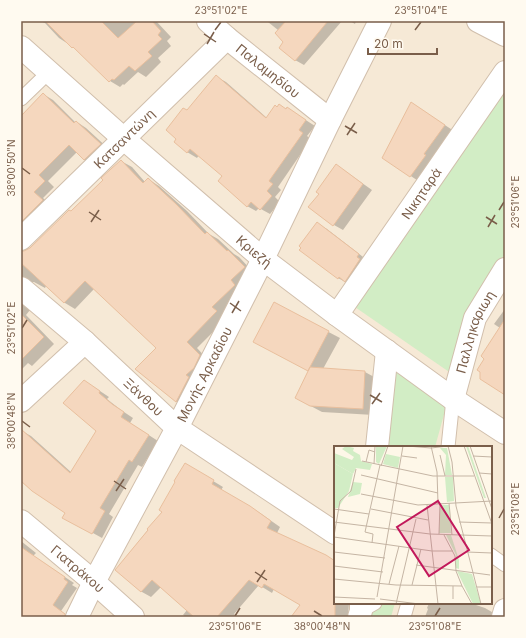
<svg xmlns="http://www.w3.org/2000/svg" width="526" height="638" font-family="Inter,sans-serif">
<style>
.residential{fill:#f6e9d6;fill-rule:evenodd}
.grass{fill:#d2edc5}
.shadow{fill:#0003}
.building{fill:#f5d7be;stroke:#e9bf9d}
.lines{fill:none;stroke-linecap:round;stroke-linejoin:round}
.service-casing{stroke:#d1bfac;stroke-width:15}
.minor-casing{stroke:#d1bfac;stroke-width:24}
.service{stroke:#fff;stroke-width:13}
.minor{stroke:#fff;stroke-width:22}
.ticks{fill:none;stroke:#7a5e4a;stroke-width:1.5}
.labels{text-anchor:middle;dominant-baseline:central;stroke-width:3.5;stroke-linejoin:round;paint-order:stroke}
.street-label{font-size:13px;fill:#7a5e4a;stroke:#fffaf0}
.inset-road{fill:none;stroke:#c5b5a4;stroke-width:1}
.view{fill:#c2185b;fill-opacity:0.15;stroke:#c2185b;stroke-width:2}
.inset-edge{fill:none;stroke:#7a5e4a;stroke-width:2}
.neatline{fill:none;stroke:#7a5e4a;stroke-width:1.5}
.ticks-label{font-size:10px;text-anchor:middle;fill:#7a5e4a}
</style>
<rect width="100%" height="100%" fill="#fef7e8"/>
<path class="residential" d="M21,21H505V617H21ZM335,447H491V603H335Z"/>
<path class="grass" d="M505,80V254L475,301L455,376L352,305Z
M397,363L448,400L435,447H385L394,376Z
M367,603H395L391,617H364Z"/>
<path class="shadow" d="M40,21H156L171,37L167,41L171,46L158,58L161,62L146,77L138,72L124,85L123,84L120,87L110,81L79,51L59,38L45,23Z
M269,21H342L304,65L295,60L278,30L268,22Z
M350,21H356L355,24Z
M217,77L226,82L267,118L286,110L287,108L315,126L307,136L311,139L278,187L281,190L275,197L280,202L270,214L259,208L256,211L247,206L223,176L199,155L197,158L187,152V111Z
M43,94L53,100L76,123L77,122L86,128L110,150L94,165L84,160L77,152L48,181L54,187L43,198L52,206L21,237V117Z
M411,103L454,131L420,182L383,158Z
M121,161L132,167L145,182L148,179L159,186L187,211L209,234L218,239L234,254L239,257L255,274L245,292L222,314L227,318L197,348L210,362L187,408L177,402L136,369L158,348L94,289L75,309L65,303L46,286L45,288L34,282H28L21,289V267L72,212L104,180Z
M336,166L345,171L372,190L343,230L334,225L310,207L320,193Z
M318,224L327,229L367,260L347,283L338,278Z
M21,301L24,305L30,310L26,315L54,344L32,366L28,363L21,370Z
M275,304L340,338L323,369L365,372L376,378L374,415L322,412L307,404L309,371L266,348Z
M505,309V394L485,358L500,328L494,324Z
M94,387L109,397L107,399L121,410L133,418L130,423L158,441L142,467L138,465L109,514L113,517L102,538L73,522L66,512L21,479V432L22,431L31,436L72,473L97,431Z
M185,464L223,487L221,490L260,513L280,527L277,533L335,561V603H349L348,617H293L302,604L274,589L272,593L259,585L234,614L238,617H186L183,615L187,610L161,587L151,597L142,592L116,570L163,511Z
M21,541L36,553L33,556L74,583L72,585L77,588L61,611L65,614L63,617H21Z
M429,603H470L485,608L497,615V617H425L428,609L427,608Z"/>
<path class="building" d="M45,21H101L118,38L137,21H152L161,31L158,35L162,39L148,52L152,56L135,71L129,66L114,80L112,79L109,82L73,47L72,48Z
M286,21H328L295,61L279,48L283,42L275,33Z
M216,75L266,118L275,105L277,107L279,104L286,109L287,107L306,120L299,130L303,133L269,181L273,184L267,191L272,196L260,210L251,202L247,207L218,181L222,176L190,149L187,153L174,142L176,139L166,130L183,108L187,110Z
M43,93L74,123L76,121L101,144L84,160L69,145L39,175L45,181L34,192L43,200L21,222V116Z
M411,102L445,125L424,154L426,155L410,177L382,158Z
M121,160L143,183L148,178L176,204L205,234L207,232L227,251L228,250L245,267L231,280L235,285L212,307L217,311L187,342L200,355L194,368L186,375L189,377L176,402L135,369L156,348L85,281L64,303L21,263V251H24L30,248L69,210L71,211L103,180L101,178Z
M336,164L363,184L333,226L308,207L319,194L316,192Z
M317,222L359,254L357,257L360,259L345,282L339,277L338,279L299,250L301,248L299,246Z
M274,302L329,331L310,367L365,371L363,409L310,406L295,398L310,367L308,371L253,342Z
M21,314L44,337L21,360Z
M505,319V395L480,379V372L477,370L484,359L481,356Z
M84,380L100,391L99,393L112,404L124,412L121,417L149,435L132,462L129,460L100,508L105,511L92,534L62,518L65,513L32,491L21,481V429L70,473L96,431L63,403Z
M185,463L214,480L212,484L250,506L271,521L267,528L326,555L335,561V617H291L300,605L264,584L262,588L249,580L217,617H194L152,580L141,592L115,570L148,530L147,529L162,512L159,510L175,482L174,481Z
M21,547L65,577L64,579L68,582L53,605L65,614V617H21Z"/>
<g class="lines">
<defs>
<path id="service" d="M21,99L49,72
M448,447L453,399
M491,555L505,565
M361,611L375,603
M404,617L408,603"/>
<g id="minor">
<path id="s1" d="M208,21L227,38L330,120"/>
<path d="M478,21L505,35"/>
<path id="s2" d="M21,47L124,139L263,259L337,315L453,399L505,433"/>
<path id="s3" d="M21,239L227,38"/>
<path id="s4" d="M21,288L85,342L177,428L335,533"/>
<path id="s5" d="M337,315L505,72"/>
<path id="s6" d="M453,399L475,318L505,269"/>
<path d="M21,401L85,342"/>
<path d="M377,447L387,351"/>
<path id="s7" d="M21,521L94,582L133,617"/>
<path id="s8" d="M77,617L94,582L177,428L263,259L330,120L380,21"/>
<path d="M359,617L361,611V603"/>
<path d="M503,617L505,610"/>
</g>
</defs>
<use href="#service" class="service-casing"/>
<use href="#minor" class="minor-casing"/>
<use href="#service" class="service"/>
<use href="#minor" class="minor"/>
</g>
<path class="ticks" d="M215,30L221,22M415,30L421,22M204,34L216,42M207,44L214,32M345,126L357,133M347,135L355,123M22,168L30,174M499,210L504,202M89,212L101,220M486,217L497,224M91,222L99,210M488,227L495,215M230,303L241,311M232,313L239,301M22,328L27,320M370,395L382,402M372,404L380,393M22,421L30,427M114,481L126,489M116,491L124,479M499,518L504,509M255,572L267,580M257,582L265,570M314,611L322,616M235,616L240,608M435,616L440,608"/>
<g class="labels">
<g class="street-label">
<text stroke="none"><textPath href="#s1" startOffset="78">Παλαμηδίου</textPath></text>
<text stroke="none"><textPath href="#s3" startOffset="144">Κατσαντώνη</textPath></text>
<text stroke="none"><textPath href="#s5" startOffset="148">Νικηταρά</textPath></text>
<text stroke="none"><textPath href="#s2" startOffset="310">Κριεζή</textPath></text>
<text stroke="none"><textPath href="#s6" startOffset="71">Παλληκαριωη</textPath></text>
<text stroke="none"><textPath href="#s8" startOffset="274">Μονής Αρκαδίου</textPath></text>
<text stroke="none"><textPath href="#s4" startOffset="164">Ξάνθου</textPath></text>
<text stroke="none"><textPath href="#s7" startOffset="74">Γιατράκου</textPath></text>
</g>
</g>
<g transform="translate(334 446)">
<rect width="158" height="158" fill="#fef7e8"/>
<path d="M42,0H53L45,18L42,16ZM132,0H134L152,52H150ZM106,2H113L118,29H111L112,9ZM52,8L66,11L64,22L49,18ZM0,17L19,28L15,45L0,48ZM111,31H119L120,55L113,56ZM19,36L28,37L26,48L14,51ZM106,59H115L117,87H105ZM112,89H117L125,114V123L122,122V109ZM123,125L138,128L147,158H139Z" fill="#d2edc5"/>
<path d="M12,0L20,2L19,5L26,9L27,15L38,18L36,24L22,22L19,28L0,17V7L18,14L20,11L8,3ZM10,44L15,45L4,62H0V48Z" fill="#d2edc5"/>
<path class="inset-road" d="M73,0L97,2L114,0M97,0L103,26L104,58M114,0L118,16L122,60L147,158M130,0L158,78M136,0L158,63M106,9L111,30M68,10L83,12M139,10L158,11M28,15L99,30H140M32,16L35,4L41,6M40,18L41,0M47,20L54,0M145,27L158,28M27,29L104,47M27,48L84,59L158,55M115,57L118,89M93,59L104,158M0,63L35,68M37,63L94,74M0,76L96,88L158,90M125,76L158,77M105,88L106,58M110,89L121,110L122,125L128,140L138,158M0,90L6,55L17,45L22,23M0,91L98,105H119M38,97L39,88L31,86L46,19M0,106L51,112M133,106L158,107M82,119L156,129M0,120L49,126M0,133L62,139L128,140M55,138L65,100M78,139L87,103M143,141H158M0,151L41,153M43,151L69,0M46,153L85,158M119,153V140M62,158L82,73"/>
<path class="view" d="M104,55L135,104L95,130L63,81Z"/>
<rect width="158" height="158" class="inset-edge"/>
</g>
<rect width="526" height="638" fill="none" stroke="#fffaf0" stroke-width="44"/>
<path d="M368 48v6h69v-6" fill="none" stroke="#7a5e4a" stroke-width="2"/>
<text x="374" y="48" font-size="12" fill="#7a5e4a" stroke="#fffaf0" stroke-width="3" paint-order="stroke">20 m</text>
<rect x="22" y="22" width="482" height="594" class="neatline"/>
<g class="ticks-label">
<text x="221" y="14">23°51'02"E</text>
<text x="421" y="14">23°51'04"E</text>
<text transform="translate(11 168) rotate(-90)" y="4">38°00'50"N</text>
<text transform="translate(515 202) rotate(-90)" y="4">23°51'06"E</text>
<text transform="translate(11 328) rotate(-90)" y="4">23°51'02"E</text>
<text transform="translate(11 421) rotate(-90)" y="4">38°00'48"N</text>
<text transform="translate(515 509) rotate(-90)" y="4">23°51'08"E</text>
<text x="235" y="630">23°51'06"E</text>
<text x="322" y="630">38°00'48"N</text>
<text x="435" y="630">23°51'08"E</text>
</g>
</svg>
